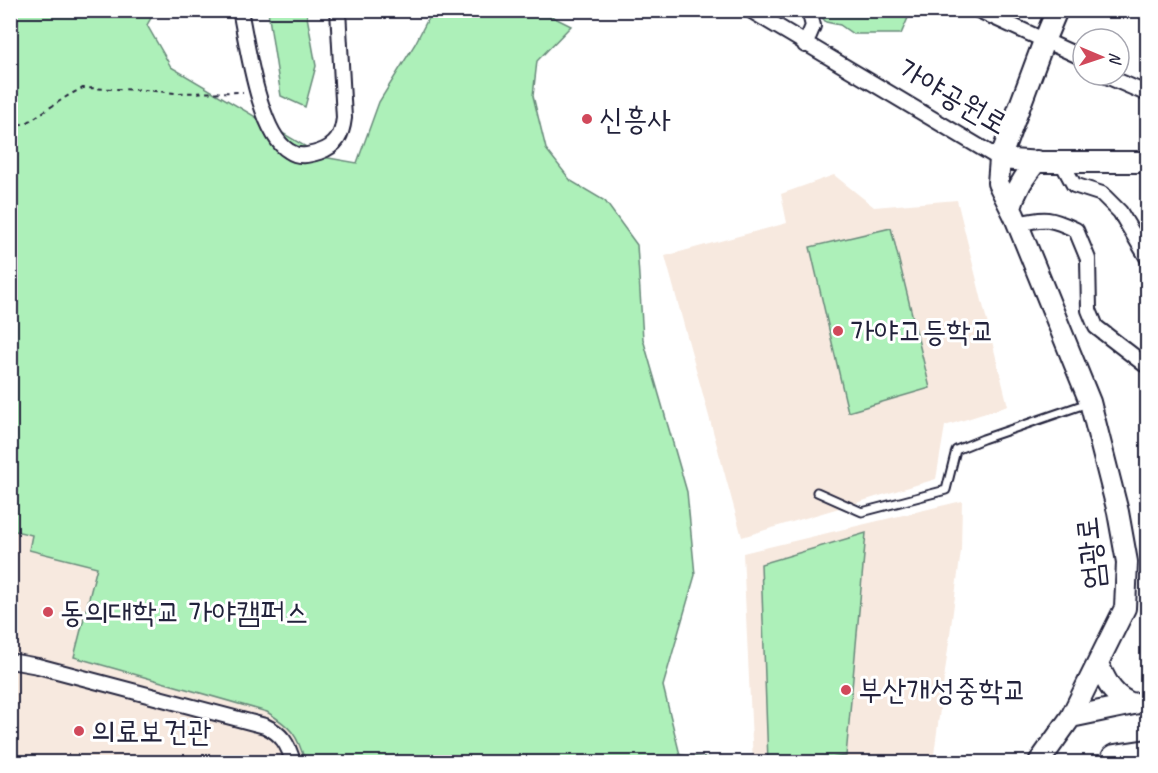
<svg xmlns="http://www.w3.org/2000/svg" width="1158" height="773" font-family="Caveat,'Poor Story',sans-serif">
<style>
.built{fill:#f7e9df}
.green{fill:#adf0b9;stroke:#68897a;stroke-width:1.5}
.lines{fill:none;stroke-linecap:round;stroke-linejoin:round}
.lane-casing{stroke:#22223b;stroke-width:11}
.street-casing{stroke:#22223b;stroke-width:18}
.secondary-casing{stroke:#22223b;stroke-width:24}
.highway-casing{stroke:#22223b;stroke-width:30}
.path{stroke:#22223b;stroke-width:2;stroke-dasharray:4.5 4.5;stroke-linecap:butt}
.lane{stroke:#fff;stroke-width:7}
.street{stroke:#fff;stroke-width:14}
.secondary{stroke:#fff;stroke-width:20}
.highway{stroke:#fff;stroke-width:26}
.poi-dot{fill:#d1495b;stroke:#fff;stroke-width:2}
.labels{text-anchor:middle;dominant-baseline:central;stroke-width:6;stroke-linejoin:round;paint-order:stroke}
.street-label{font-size:30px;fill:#22223b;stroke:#fff}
.poi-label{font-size:30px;fill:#22223b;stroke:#fff;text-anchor:start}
</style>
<rect width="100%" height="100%" fill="#fff"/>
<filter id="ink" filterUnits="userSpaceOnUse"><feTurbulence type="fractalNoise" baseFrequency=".0167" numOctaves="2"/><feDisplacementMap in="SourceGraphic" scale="12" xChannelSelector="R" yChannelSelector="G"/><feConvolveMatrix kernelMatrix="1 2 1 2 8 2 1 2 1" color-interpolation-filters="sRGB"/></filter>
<g filter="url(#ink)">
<path class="built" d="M834,175L874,207L957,200L1008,406L945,426L936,479L742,537L665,256L787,223L781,194Z
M962,501L961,551L933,762H753L743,553Z
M10,530L32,535L30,550L97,567L74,657L267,712L282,721L295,734L305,762H11Z"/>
<path class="green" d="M10,11H155L147,25L171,67L323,157L357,163L379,102L415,44L432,11H541L571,26L537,61L533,96L546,149L571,181L605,201L637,245L643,339L687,492L695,575L663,686L680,755L731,761V762H305C298,735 291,727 267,712L74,657L97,567L29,550L32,535L11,530Z
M268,11H306L316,66L305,107L281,96Z
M816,11H911L901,34H853L840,25L826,22Z
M891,228L930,388L848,412L810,247Z
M866,533L846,756L805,762H768L761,564Z"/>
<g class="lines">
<defs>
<path id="lane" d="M817,492L862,512L946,490L956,450L983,439L1088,403"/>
<path id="street" d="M240,10C247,43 259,134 289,151C299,158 309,155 319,152C337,146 342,135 344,118L338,10
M750,10L1000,159
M978,10L1083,58
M805,45L813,26L809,10
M1104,75L1148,94
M1061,161L1074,185L1102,194L1120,212L1148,259
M1018,224C1045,217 1051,218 1076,230L1088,259L1089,310L1096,327L1144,364L1148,365
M10,661L38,666L265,726C282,734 288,744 293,762"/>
<path id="secondary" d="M1000,159L1041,162H1148
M1011,208C1016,189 1024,177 1037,161
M1098,664C1107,683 1113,697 1133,704
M1071,717L1148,701
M1039,762L1071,717L1125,608L1127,562L1118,512L1090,402L1014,215L998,183L1000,159L1044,41L1057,10"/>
<path id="highway" d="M1115,758L1148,753"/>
</defs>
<use href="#lane" class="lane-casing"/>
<use href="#street" class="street-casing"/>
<use href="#secondary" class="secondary-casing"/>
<use href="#highway" class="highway-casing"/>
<path class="path" d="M10,128L28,122L69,95L83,88L145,90L175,93L243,92
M10,297L14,318L10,323"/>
<use href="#lane" class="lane"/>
<use href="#street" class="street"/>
<use href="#secondary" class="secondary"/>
<use href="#highway" class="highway"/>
</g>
</g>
<g class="poi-dot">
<circle cx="587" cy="119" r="6"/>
<circle cx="838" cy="331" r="6"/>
<circle cx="48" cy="612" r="6"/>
<circle cx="846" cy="690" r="6"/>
<circle cx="79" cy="731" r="6"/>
</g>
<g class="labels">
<g class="street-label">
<text transform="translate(953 96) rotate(30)">가야공원로</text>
<text transform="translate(1090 553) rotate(-96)">엄광로</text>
</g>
<g class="poi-label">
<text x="599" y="119">신흥사</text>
<text x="850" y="331">가야고등학교</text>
<text x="60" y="612">동의대학교 가야캠퍼스</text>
<text x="858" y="690">부산개성중학교</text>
<text x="91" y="731">의료보건관</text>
</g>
</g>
<rect width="1158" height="773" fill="none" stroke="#fff" stroke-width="36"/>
<rect x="18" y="18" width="1122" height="737" fill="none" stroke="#22223b" stroke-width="2" filter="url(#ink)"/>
<g transform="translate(1101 57) rotate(92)"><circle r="28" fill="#ffffff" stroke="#a7a7b1" stroke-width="1.5"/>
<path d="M0-4.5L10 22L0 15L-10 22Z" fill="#d1495b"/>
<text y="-9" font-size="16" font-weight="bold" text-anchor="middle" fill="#22223b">N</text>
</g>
</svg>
